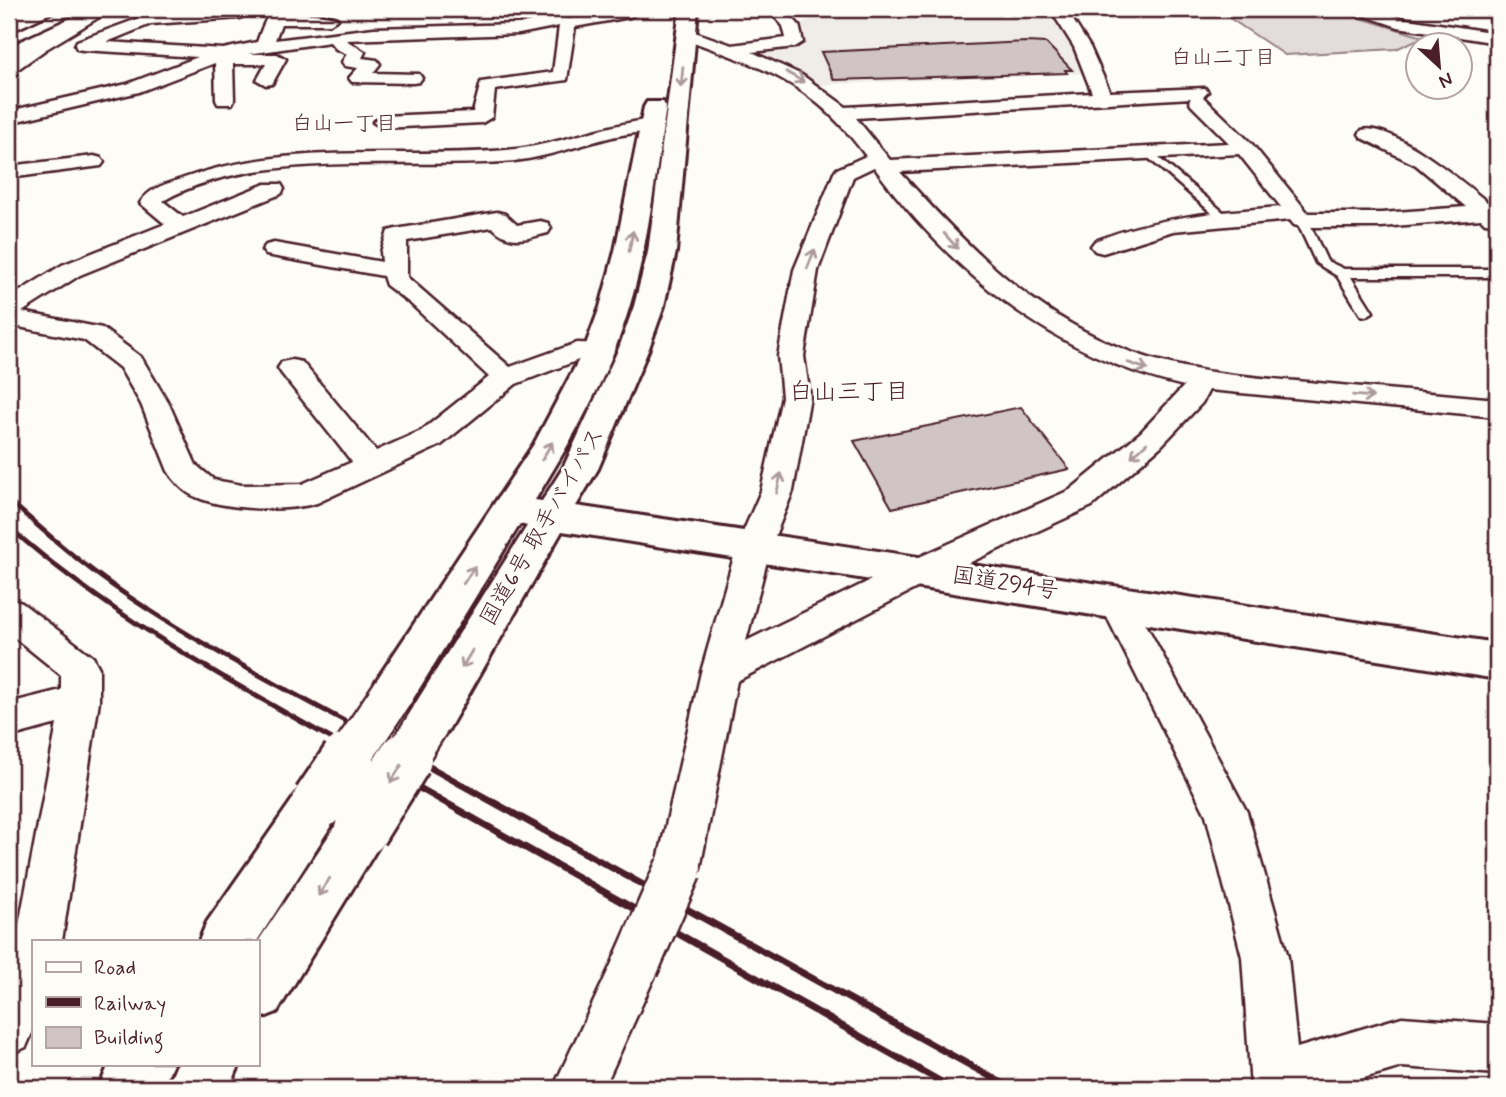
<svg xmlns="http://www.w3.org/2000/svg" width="1506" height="1097" font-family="Mynerve,'Klee One',sans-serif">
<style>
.built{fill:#f0ece8}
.green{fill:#e3dcda;stroke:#967e82;stroke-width:2}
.building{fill:#d0c5c4;stroke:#4a1f2b;stroke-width:2}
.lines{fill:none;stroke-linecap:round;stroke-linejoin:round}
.lane-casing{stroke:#4a1f2b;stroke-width:5}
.street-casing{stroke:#4a1f2b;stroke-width:5}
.highway-casing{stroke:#4a1f2b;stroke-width:6}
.lane{fill:#fdfcf7;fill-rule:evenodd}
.street{fill:#fdfcf7;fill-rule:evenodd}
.highway{fill:#fdfcf7;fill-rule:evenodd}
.rail-far2{stroke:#4a1f2b;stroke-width:2.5}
.rail-far1{stroke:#4a1f2b;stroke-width:5}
.rail{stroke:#4a1f2b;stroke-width:7}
.street-bridge-casing{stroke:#4a1f2b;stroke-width:51;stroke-linecap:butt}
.highway-bridge-far1-casing{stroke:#4a1f2b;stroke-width:46;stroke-linecap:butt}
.highway-bridge-casing{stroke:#4a1f2b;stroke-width:58;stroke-linecap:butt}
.street-bridge{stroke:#fdfcf7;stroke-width:46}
.highway-bridge-far1{stroke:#fdfcf7;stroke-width:41}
.highway-bridge{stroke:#fdfcf7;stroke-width:52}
.oneway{stroke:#ac999b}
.labels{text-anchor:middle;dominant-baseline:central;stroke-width:6;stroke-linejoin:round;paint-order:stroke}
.far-neighbourhood-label{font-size:21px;fill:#4a1f2b;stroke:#fdfcf7}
.street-label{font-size:23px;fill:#4a1f2b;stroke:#fdfcf7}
.neighbourhood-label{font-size:24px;fill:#4a1f2b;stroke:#fdfcf7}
</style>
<rect width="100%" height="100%" fill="#fdfcf7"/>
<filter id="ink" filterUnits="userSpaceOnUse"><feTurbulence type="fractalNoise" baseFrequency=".0143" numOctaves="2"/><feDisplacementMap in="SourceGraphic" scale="14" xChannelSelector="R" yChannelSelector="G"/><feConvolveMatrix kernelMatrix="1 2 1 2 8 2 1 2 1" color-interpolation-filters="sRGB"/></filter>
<g filter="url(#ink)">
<path class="built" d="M841,9H1029L1051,12L1083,67L1084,73L815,85L744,49L800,46L798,24Z"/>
<path class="green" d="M1216,9H1331L1423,37L1396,49L1285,55Z"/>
<path class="building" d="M1026,42L1046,43L1072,70H1065L1067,73L834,80L821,52Z
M1021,407L1069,469L892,508L854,441Z"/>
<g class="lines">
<defs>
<path id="lane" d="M1148,149L1228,216V220H1220L1144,154L1143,152Z
M1298,217L1308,220L1327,261L1344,269H1497V277H1351L1373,312L1366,316L1361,315L1337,276L1316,263L1296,220Z"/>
<path id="street" d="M253,9L240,18L151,24L107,42L223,49L257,42C260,35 263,23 268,17C275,11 332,13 338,19L330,24H281L275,40L374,28L519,24L542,19L534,14L542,9L568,19L636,9L638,12L630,17L575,27L567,80L495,90L492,117L482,123L383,128L373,122L383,116L473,112L481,82L553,72L559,26L519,34L346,40L365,52L362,58L377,60L380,64L373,73L419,74L422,78L419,82L413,83L352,82L349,78L358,68L345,66L342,62L347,54L336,49L330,42L248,54H277L286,59L272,84L266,85L257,80L266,64H233L234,100L232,104H218L216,100L215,63L139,92L9,123V111L127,84L198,57L83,50L77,49L75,45L77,41L148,15L185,10Z
M768,9H784L799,25L803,42L795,47L752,52L802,75L846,107L1092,93L1074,47L1050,9H1066L1090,47L1110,92L1205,88L1208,92L1203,97L1252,144L1308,213H1381L1466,207L1416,165L1362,138L1359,134L1362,130C1394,122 1472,190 1497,210V224L1485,223L1481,219L1381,227H1302L1294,225L1290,220L1173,231L1103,253L1095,251L1091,246L1095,241C1155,217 1216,212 1281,207L1239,154L900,172C962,241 1024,306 1111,344C1174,372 1239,376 1307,382C1370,388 1434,393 1497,399V417L1209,390L1202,403L1161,446L1092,506L932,580L737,681L700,869L693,884L678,890L663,884L656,869L701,672L737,546L761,491L782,397L778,356L794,270L834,173L837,169L866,156C810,80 765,69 680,37L678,34L686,29L732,45L786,38L783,26ZM1191,98L1189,101L1191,105L1229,143L890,160L856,118ZM874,167C951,273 1055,356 1184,386L1141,432L1070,490L908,562L746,641L771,546L793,491L810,397L804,356L818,270L853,177Z
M1351,9H1374L1401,18L1497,33V43L1398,27L1354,12Z
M652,119L662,125L659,129C643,133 627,133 612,137C576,146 540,160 503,162C401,169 252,149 163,201L183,217L265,184H281L284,189L281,194L80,275L22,312L102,328L141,357L169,404L196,465L214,480L242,485L302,484L352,462L282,374L278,368L282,362L292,360L302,362L376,451L421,431L489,377L411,304L386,285L383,276L266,255L262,250L266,245L274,243L382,262L381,252L388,231L396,229L497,212L505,214L517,225L540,221L548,223L551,228L548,233C524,239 511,245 492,227L407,241V277L510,367L577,343L608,344L612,350L608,356L581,359L516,384L441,445L317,503C287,512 225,510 196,497C185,493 174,481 168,471L141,404L120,368L84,340L9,325V298L62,265L165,224L140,203C150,187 167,184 184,178C289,141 398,159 506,150C556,146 602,125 652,119Z
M94,156L101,158L104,162L101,166L9,178V166Z
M1116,587L1128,591L1247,812L1288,957L1297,1048L1402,1017L1497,1024V1074L1402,1067L1329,1088H1251L1242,957L1206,815L1099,601L1104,591Z
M9,599L22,603L93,657L99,668V701L62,941H33V1031L26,1047L9,1055V965L18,946L16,941L57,724L9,737V703L61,690V675L9,633Z
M635,943L652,950L659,967L604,1088H553L618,950Z"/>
<path id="highway" d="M680,9H698L676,252L664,306L649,348L598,469L576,506L1497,643V679L562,531L447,732L431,738L415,732L409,718L415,704L527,526L520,524L408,707L392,713L376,707L370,694L376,681L534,444L584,350L600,307L615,251L644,107L647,102H663L666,107C655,174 649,243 629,308C609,376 572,440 535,500L542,501L563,468L619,348L634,306L648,252Z
M319,780L336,786L343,802L336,818L257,941H199L207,922L302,786Z
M361,807L378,813L386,830L378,847L277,1012L257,1020V943L344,813Z
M109,1064H173L162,1088H99Z
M177,1064H240L229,1088H167Z"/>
</defs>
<use href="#lane" class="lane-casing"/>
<use href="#street" class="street-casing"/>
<use href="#highway" class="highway-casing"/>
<use href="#lane" class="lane"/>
<use href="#street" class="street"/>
<use href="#highway" class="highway"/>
<path class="rail-far2" d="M9,34L62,9
M9,45L87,9
M9,77L47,50L115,9"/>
<path class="rail-far1" d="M9,500C42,530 75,559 112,585C207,652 316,704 418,761
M9,527C117,623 246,690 371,761"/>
<path class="rail" d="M368,759L952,1088
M415,759L1011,1088"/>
<defs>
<path id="street-bridge" d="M635,967L678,869"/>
<path id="highway-bridge-far1" d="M347,761L392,694
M404,761L431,718"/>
<path id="highway-bridge" d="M319,802L348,759
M361,830L405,759"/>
</defs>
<use href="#street-bridge" class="street-bridge-casing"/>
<use href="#highway-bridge-far1" class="highway-bridge-far1-casing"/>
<use href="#highway-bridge" class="highway-bridge-casing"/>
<use href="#street-bridge" class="street-bridge"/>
<use href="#highway-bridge-far1" class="highway-bridge-far1"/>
<use href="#highway-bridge" class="highway-bridge"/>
</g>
<defs><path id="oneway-shaft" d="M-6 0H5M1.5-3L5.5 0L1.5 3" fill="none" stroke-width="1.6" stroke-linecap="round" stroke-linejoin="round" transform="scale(1.75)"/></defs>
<g class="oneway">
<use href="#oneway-shaft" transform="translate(682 77) rotate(95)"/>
<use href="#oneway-shaft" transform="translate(795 77) rotate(30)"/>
<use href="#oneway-shaft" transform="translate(631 241) rotate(-79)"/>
<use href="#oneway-shaft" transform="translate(951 241) rotate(48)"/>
<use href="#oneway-shaft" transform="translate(811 259) rotate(-69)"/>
<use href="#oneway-shaft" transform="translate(1138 366) rotate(19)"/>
<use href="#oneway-shaft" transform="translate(1363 396) rotate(5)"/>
<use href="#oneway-shaft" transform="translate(1139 450) rotate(138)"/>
<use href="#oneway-shaft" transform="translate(547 451) rotate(-60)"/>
<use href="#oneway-shaft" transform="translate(779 483) rotate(-77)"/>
<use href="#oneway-shaft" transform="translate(469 575) rotate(-57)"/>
<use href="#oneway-shaft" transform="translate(467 659) rotate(121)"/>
<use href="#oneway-shaft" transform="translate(396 774) rotate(122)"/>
<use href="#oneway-shaft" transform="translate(324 887) rotate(123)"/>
</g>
</g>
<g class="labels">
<g class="far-neighbourhood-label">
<text x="1223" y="58">白山二丁目</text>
<text x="344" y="124">白山一丁目</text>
</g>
<g class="street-label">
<text transform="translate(543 527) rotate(-60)">国道6号 取手バイパス</text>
<text transform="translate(1005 584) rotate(9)">国道294号</text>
</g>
<g class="neighbourhood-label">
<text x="849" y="392">白山三丁目</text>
</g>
</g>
<rect width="1506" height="1097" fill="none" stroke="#fdfcf7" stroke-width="35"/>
<rect x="18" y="18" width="1471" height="1062" fill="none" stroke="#4a1f2b" stroke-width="2.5" filter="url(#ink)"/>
<rect x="32" y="940" width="228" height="126" fill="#fdfcf7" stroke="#b5a4a5" stroke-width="2"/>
<rect x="46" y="962" width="35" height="10" fill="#fdfcf7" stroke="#b5a4a5" stroke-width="2"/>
<text x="94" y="974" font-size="21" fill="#4a1f2b">Road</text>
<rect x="46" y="997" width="35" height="10" fill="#4a1f2b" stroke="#b5a4a5" stroke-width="2"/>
<text x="94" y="1010" font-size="21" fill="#4a1f2b">Railway</text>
<rect x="46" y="1027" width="35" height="21" fill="#d0c5c4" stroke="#b5a4a5" stroke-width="2"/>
<text x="94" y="1044" font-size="21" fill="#4a1f2b">Building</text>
<g transform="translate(1439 66) rotate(154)"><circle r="33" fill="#fdfcf7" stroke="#b5a4a5" stroke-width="2"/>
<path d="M0-5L12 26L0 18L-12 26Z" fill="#4a1f2b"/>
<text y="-10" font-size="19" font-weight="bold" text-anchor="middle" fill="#4a1f2b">N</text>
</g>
</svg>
